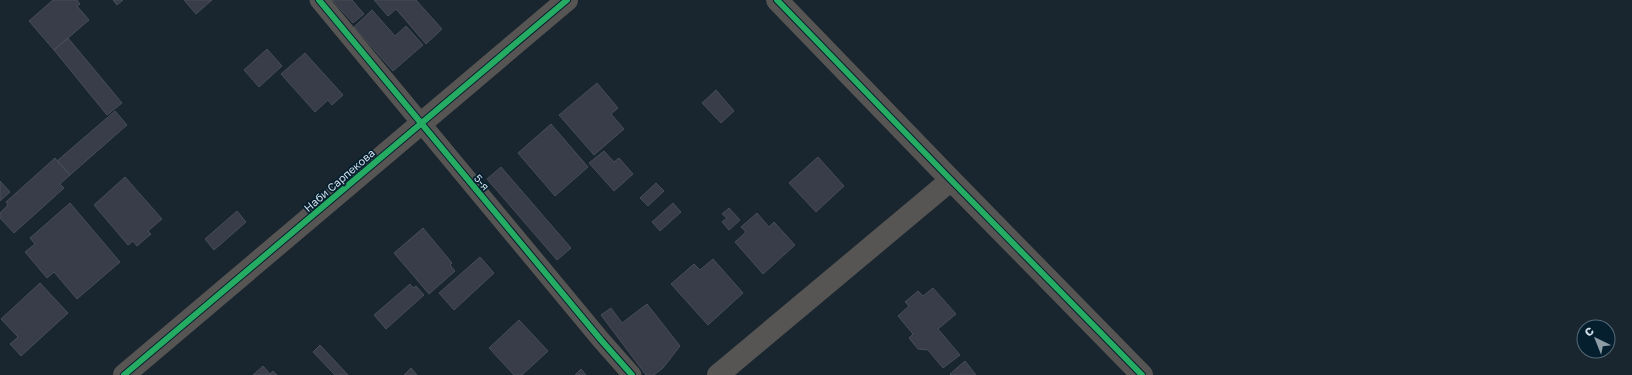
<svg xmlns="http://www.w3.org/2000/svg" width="1632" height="375" font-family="'Golos Text',sans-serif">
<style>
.building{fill:#383d49;stroke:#474e57}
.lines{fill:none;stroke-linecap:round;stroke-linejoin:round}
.minor{stroke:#565553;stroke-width:19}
.tertiary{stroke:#565553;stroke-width:22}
.cycleway-casing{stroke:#051f2f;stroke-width:8}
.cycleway{stroke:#26ab63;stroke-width:6}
.labels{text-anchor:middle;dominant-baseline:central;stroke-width:3.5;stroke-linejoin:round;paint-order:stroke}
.street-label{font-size:11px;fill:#cedde8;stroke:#051f2f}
</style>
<rect width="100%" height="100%" fill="#19262f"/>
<path class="building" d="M53,0H77L80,4L77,6L89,20L54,50L29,21Z
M113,0H123L117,5Z
M184,0H212L196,14Z
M332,0H352L364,14L353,23Z
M374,0H416L442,29L426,44L396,9L388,16Z
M372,10L395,36L406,26L423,45L393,71L354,27Z
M68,38L122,103L107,115L54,50Z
M267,49L282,66L259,87L244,70Z
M305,53L343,95L332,105L328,100L315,112L281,74Z
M597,83L618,108L611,114L624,129L594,155L559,115Z
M716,90L734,111L721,123L702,103Z
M115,111L127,125L70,175L57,161Z
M551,124L588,167L555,196L518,153Z
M604,151L614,162L619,158L633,174L614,191L589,163Z
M818,157L844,186L816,212L789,183Z
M55,158L70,175L60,184L64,188L14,233L0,218V213L8,205L6,202Z
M501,167L571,248L557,260L487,179Z
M125,177L162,219L148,231L151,234L137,246L133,241L128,245L94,205Z
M0,181L10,192L0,201Z
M656,183L664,191L648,206L640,198Z
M70,203L120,262L77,299L54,272L47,278L25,252L35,244L30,238Z
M673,203L681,212L660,231L652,222Z
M729,208L740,220L729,230L722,222L727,218L722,214Z
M237,211L246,222L214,250L205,239Z
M757,213L769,227L774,222L795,245L763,274L735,242L746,232L741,227Z
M423,228L452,263L450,265L455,271L429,294L394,253Z
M480,257L494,273L454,310L439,293Z
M713,259L743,293L708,325L671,284L694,264L700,270Z
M40,283L68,313L21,356L10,344L18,337L1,319Z
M410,284L413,288L416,286L424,295L386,329L374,315Z
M933,288L956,314L938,329L960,355L943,368L928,350L918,349L909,338L913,334L898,316L909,306L905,302L918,291L923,296Z
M647,304L680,346L663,368L654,375H646L601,315L611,308L622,323Z
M519,320L548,351L522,375H514L489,348Z
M320,345L348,375H335L313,352Z
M965,361L976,375H951L950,374Z
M263,366L270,374L273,371L277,375H253Z
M411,368L417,375H404Z
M581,369L586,375H575Z"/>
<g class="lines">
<path class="minor" d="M319,0L601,340L632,375"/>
<path class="tertiary" d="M777,0L951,180L1142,375
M124,375L567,0
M718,375L951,180"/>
<defs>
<path id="cycleway" d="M319,0L601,340L632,375
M777,0L951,180L1142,375
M124,375L567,0"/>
</defs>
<use href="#cycleway" class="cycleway-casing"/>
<use href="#cycleway" class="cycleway"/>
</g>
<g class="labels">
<g class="street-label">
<text transform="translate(339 180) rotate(-41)">Наби Сарпекова</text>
<text transform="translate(482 182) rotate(50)">5-я</text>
</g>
</g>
<g transform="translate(1596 339) rotate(317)"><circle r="19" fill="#051f2f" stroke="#556b79"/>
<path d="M0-3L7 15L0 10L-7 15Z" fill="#8f9da7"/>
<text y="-6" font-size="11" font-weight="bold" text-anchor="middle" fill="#cedde8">С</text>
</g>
</svg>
